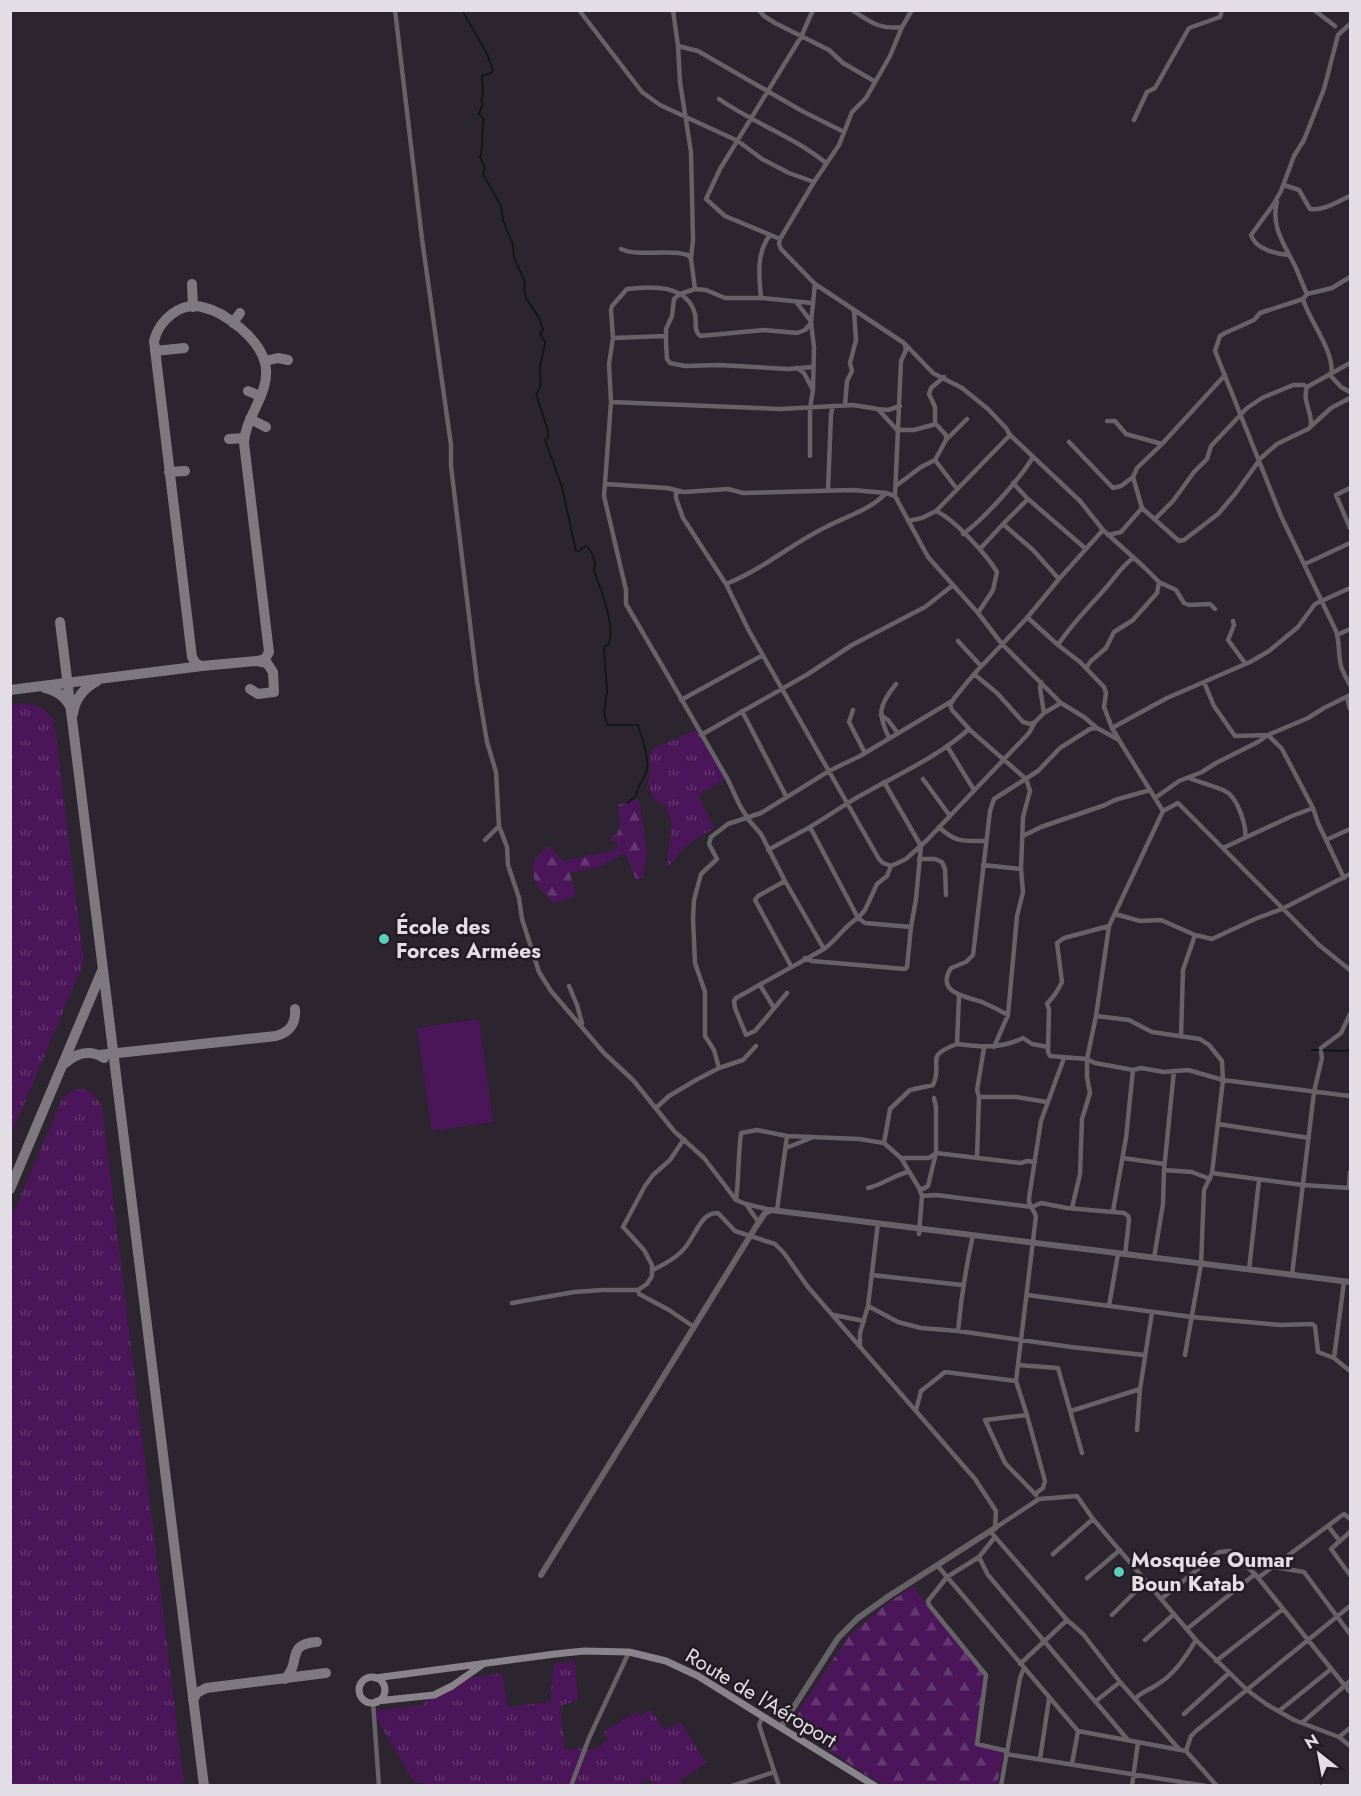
<svg xmlns="http://www.w3.org/2000/svg" width="1361" height="1796" font-family="Jost,sans-serif">
<style>
.grass{fill:url(#grass-tufts)}
.forest{fill:url(#forest-firs)}
.pitch{fill:#4b1659}
.lines{fill:none;stroke-linecap:round;stroke-linejoin:round}
.stream{stroke:#061714;stroke-width:1.5}
.taxiway{stroke:#7e7880;stroke-width:10}
.minor{stroke:#666267;stroke-width:4.5}
.tertiary{stroke:#666267;stroke-width:6}
.secondary{stroke:#89838b;stroke-width:7}
.poi-dot{fill:#5bcebc;stroke:#221b24;stroke-width:2}
.labels{text-anchor:middle;dominant-baseline:central;stroke-width:5;stroke-linejoin:round;paint-order:stroke}
.poi-label{font-size:21px;font-weight:bold;fill:#e3dee5;stroke:#221b24;text-anchor:start}
.street-label{font-size:21px;fill:#e3dee5;stroke:#221b24}
</style>
<defs>
<pattern id="grass-tufts" width="24" height="20" patternUnits="userSpaceOnUse" patternTransform="scale(1.5)"><rect width="24" height="20" fill="#4b1659"/><path d="M3 7l-1-3M5 7V3M7 7l1-3M15 17l-1-3M17 17v-4M19 17l1-3" fill="none" stroke="#653771"/></pattern>
<pattern id="forest-firs" width="22" height="20" patternUnits="userSpaceOnUse" patternTransform="scale(1.5)"><rect width="22" height="20" fill="#4b1659"/><path d="M5 1l3.5 6h-7zM16 11l3.5 6h-7z" fill="#653771"/></pattern>
</defs>
<rect width="100%" height="100%" fill="#2c242e"/>
<path class="grass" d="M22,703L42,707L54,720L84,962L11,1135L10,704Z
M697,730L725,779L699,795L714,829C693,837 680,852 666,869L672,823L664,805L655,800L651,792L648,782L651,770L650,754L654,748Z
M84,1089L92,1093L102,1106L184,1785H11V1218L63,1097L74,1090Z
M575,1661L578,1700L560,1706L565,1750L581,1748L594,1750L608,1740L604,1732L637,1711L640,1716L651,1710L664,1730L681,1722L706,1763L680,1781L682,1785H653L647,1779L636,1786H443L414,1782L372,1711L424,1705L426,1701L445,1694L469,1678L502,1673L508,1707L550,1702L554,1664Z"/>
<path class="forest" d="M639,799L647,852L643,879H636L625,853L599,867L570,873L576,896L554,903C533,886 521,863 549,846L563,861L611,851L617,848V842L611,840V836L617,835L620,826L618,805Z
M914,1586L926,1604L981,1671L984,1682L974,1745L1004,1752L997,1785H888L872,1779L790,1724L848,1637L885,1605Z"/>
<path class="pitch" d="M479,1019L493,1122L432,1131L417,1028Z"/>
<g class="lines">
<path class="stream" d="M462,10L487,54L493,70L491,73L482,76C482,84 485,92 481,101L483,103L479,114L484,119C481,131 484,145 480,157L485,168L483,174L501,206L503,220L513,245L514,258L525,282L524,288L526,298L539,318L543,330L540,334L545,342C544,350 542,358 540,366C538,377 545,384 536,394L548,431V437L545,440L562,487L576,551H579L586,546C592,551 597,562 594,570C600,589 617,627 608,645L605,646L604,649L607,691L604,713L607,725H638C641,735 650,759 647,769C645,779 637,785 636,796L627,803
M1312,1050L1350,1051"/>
<path class="taxiway" d="M192,284L193,307
M233,323L240,313
M155,351L184,348
M265,361L278,358L288,360
M248,391L260,396
M250,419L266,427
M229,439L244,438
M169,472L185,471
M60,622L204,1786
M202,666L196,664L192,657L154,341C159,320 180,302 202,307C226,312 260,340 265,363C272,392 245,416 244,443L269,652L265,659L257,661
M45,688C59,691 69,700 73,714C75,698 84,688 97,681
M10,690L202,666L257,661L267,663L273,672L274,692L258,694L250,689
M99,1055L276,1036C290,1032 296,1024 295,1009
M64,1064C76,1053 90,1049 104,1058
M10,1189L102,971
M285,1679C302,1662 285,1644 317,1642
M193,1700L197,1693L206,1688L326,1673"/>
<path class="minor" d="M395,10L422,239L451,445V466L477,682L487,742L496,772L499,826L507,847L508,865L519,898L522,919L539,972L551,991L604,1053L633,1080L674,1131L704,1158L736,1200L746,1204L759,1223
M579,10L642,92L660,105L738,141L762,159L789,173L814,182
M673,10L678,46L680,82L691,152L693,240L691,259
M759,10L764,16L775,23L829,50L843,63L874,81
M852,10C870,22 880,30 902,27
M912,10L902,27L890,56L866,98L852,112L839,145L814,182L780,239L779,244L781,249L815,284L904,343L933,373L962,388L988,409L1006,428L1010,435L1080,501L1103,530L1145,568L1159,582L1176,590L1184,603L1189,605L1210,604L1215,609
M1314,10L1335,26
M678,46L698,51L802,111L844,132
M719,99C753,123 793,136 826,163
M1134,120L1147,92L1155,88L1189,28L1220,17L1222,10
M1284,185L1299,190L1310,209C1324,211 1338,201 1350,196
M1277,202C1270,227 1286,247 1296,268C1300,277 1303,286 1307,294L1303,299C1309,321 1336,352 1331,376L1341,387L1350,392
M780,239L725,216L706,199L720,169L801,37L813,10
M621,249C638,257 668,249 688,255L691,259L695,289
M1289,255C1276,254 1255,249 1251,235L1273,205L1281,191L1294,156L1304,140L1324,89L1338,35L1350,24
M1307,294L1332,288L1350,277
M761,298C759,276 756,253 770,235
M1303,299L1260,313L1254,320L1225,333L1220,336L1215,351L1281,516L1336,631C1340,643 1338,654 1341,666C1343,673 1347,679 1350,685
M797,303L810,320
M812,303L761,298H725L706,290L695,289L680,294L674,299L672,316L666,329V343L667,359L670,363L685,366L719,365L788,369L813,367
M613,338L666,336
M905,345L906,350L901,361L895,496L928,557L978,613L1002,644L1061,703L1084,717L1097,728L1119,740L1163,811L1178,803L1319,945L1350,970
M797,368L804,373L813,390
M611,402L781,409L853,405L878,409L897,430H914L936,424
M845,405L847,381L852,371L850,363L856,340L854,311
M878,409L888,410L900,406
M1107,421H1115L1126,434L1162,444
M1311,425C1312,412 1302,400 1307,387L1350,363
M946,440L967,419
M1069,442L1113,488L1121,486L1133,477
M810,456V408L813,390L814,347L811,323L815,284
M935,460L957,489
M1013,483L1028,499
M605,484L667,488L684,492L728,489L743,493L853,490L886,493L895,496
M897,485L921,467L935,460L946,440V435L935,423V407L929,394L931,388L944,377
M676,490V498L683,518L726,584L749,631L879,859L883,863L891,866
M828,491L831,414L833,406
M1142,508L1179,541L1184,540L1218,514L1235,494L1261,458L1277,444L1308,429L1331,408L1350,398
M1155,519L1173,501L1194,472L1207,459L1211,446L1247,408L1262,398L1293,385H1304L1307,387
M908,521L922,518L936,511
M1003,524L1028,499L1086,549
M1350,528L1336,495L1350,488
M963,534C984,519 1020,479 1033,457
M1108,535L1121,532L1142,508L1133,477L1137,468L1162,444L1225,375
M980,549L1003,524L1033,550L1059,579
M1305,564L1350,543
M726,584C762,570 791,544 826,527C845,517 872,509 886,493
M978,613L993,590L997,572C987,555 954,519 936,511L1010,435
M1027,617L1058,645L1080,662L1104,687L1106,693L1104,707L1112,728L1118,738
M1233,621L1234,625L1228,640L1245,663
M1337,635L1350,629
M958,641L981,666
M1058,645C1071,625 1088,608 1104,590C1115,578 1119,569 1133,558
M1086,668L1091,661L1106,648L1114,632L1133,620L1157,593L1159,582
M974,674L997,693L1023,722L1030,724L1035,722L1044,713L1061,703
M1041,682L1040,688L1044,713
M1204,682L1214,706L1235,736L1268,735L1282,749L1313,808L1318,823L1344,878
M1347,698L1350,709
M681,700L763,655
M853,710L849,722L865,753
M742,711L786,796
M881,715L888,720L897,732
M1112,728L1167,698L1250,662L1269,651L1298,627L1315,604L1350,588
M701,735L808,674L852,645L925,607L952,586
M889,738C877,713 879,705 896,684
M947,746L974,790
M1189,778C1201,783 1215,786 1225,791C1237,796 1247,826 1245,838
M923,779L950,816
M884,782L921,846L916,899L911,927L865,923L858,918L865,910L877,884L887,876L891,866L906,859L927,840L1029,733L1035,722
M1155,798L1179,781L1202,772L1216,763L1258,742L1268,735L1308,718L1324,708L1350,695
M747,818L761,834L785,881L824,949L736,998L734,1001L735,1008L746,1035L755,1031L787,993
M748,818C737,805 733,787 724,773C692,717 659,660 626,604V590L604,496L611,402L609,364L613,338L611,310L612,306L627,289C651,286 687,284 695,314C697,323 693,329 700,336L764,330L797,333L805,330L811,323
M939,827C956,843 963,841 985,841
M1023,836L1041,827L1105,805L1115,800L1150,790
M485,840L499,826
M1326,840L1350,829
M1223,848L1292,816L1313,808
M768,850L810,827
M919,859H935L942,862L945,869L946,895
M983,865L1021,869
M785,881L758,896L755,900L791,966
M1115,914L1140,921L1161,920L1195,935L1212,939L1255,919L1282,909L1350,874
M1109,926L1064,938L1057,943L1062,982L1056,993L1047,1004L1049,1009L1048,1052L1050,1056L1087,1059L1095,1063L1133,1070L1141,1068L1164,1072L1188,1070L1223,1080L1350,1096
M824,949C837,940 844,926 858,918L810,827C829,816 846,803 865,793C901,773 939,756 969,729
M805,958L812,961L905,969L907,967L911,927
M760,985L774,1008
M569,986L577,1005L582,1023
M1008,1015C999,1010 991,1006 982,1002C967,997 935,993 951,968L966,962L973,955L990,811L994,799L1038,771L1060,748L1090,729L1097,728
M1096,1016L1129,1020L1152,1032L1200,1039L1209,1045L1222,1061L1223,1080L1212,1173L1204,1190L1201,1264L1185,1355
M1181,1036L1183,970L1195,935
M957,1044C981,1047 1001,1049 1023,1038L1032,1044L1048,1047
M994,1047L1008,1015L1017,916L1023,892L1021,869L1023,817L1030,791L1026,779L971,731L952,710L950,705L955,697L974,674L1026,619L1059,579L1103,530
M1321,1048L1341,1033L1350,1014
M719,1068L714,1050L705,1036V992L695,963L693,919L694,900L701,874L717,859L709,844L711,837L728,824L761,813L829,771L860,756L952,701
M979,1097H1016L1047,1102
M656,1108L669,1096L696,1080L719,1068L743,1060L756,1046
M1218,1124L1309,1138
M884,1143L890,1109L910,1090L933,1085C944,1061 922,1057 957,1044L959,996
M786,1148L811,1138
M977,1157L979,1097L977,1090L984,1048
M901,1158H929L936,1153V1107L934,1098
M1123,1158L1164,1164
M1164,1170L1192,1172L1210,1179
M1212,1173L1303,1185L1350,1188
M868,1188C882,1185 894,1175 908,1172
M919,1188L923,1189L928,1186L936,1153L1021,1163L1027,1161L1035,1162
M1349,1188L1350,1172
M922,1196L936,1195L1032,1207L1041,1203L1067,1208L1124,1213L1128,1216L1129,1220L1125,1255
M736,1200C739,1178 738,1156 741,1133L757,1130L787,1136L859,1139L884,1143L901,1158L919,1188L922,1196L919,1234
M746,1204L771,1210
M1072,1208L1080,1174L1082,1119L1090,1093L1087,1077V1059L1096,1016L1109,926L1163,811
M777,1210L787,1136
M1113,1211L1126,1138L1133,1070
M1154,1258L1163,1204L1164,1170L1174,1071
M653,1270C663,1265 673,1260 681,1252C695,1240 699,1212 718,1213L735,1231L775,1244L784,1253L808,1287L975,1479L996,1511L995,1528
M1249,1270L1259,1180
M872,1275L962,1285
M1292,1275L1314,1092L1322,1058L1321,1052
M638,1290L639,1294L669,1310L694,1327
M1027,1295L1192,1317L1281,1325L1312,1324L1315,1326L1318,1352L1334,1358L1350,1371
M512,1303L574,1292L603,1290H638L647,1284L652,1276V1265L644,1250L623,1227L645,1186L653,1175L670,1160L684,1139
M868,1306L898,1322L921,1328L958,1331L1071,1347L1144,1355
M1109,1306L1118,1254
M834,1315L864,1321
M958,1331C961,1298 966,1267 973,1235
M860,1345V1333L868,1306L878,1223
M1334,1358L1344,1282
M1018,1365L1058,1368L1082,1453
M916,1410L921,1391L945,1372L1016,1381
M1071,1411L1140,1389
M1027,1415L985,1420L1005,1463L1036,1495
M1137,1430L1140,1389L1152,1312
M1035,1494L1043,1488L1045,1481L1027,1415L1016,1381L1036,1216L1029,1202V1198L1041,1121L1064,1058
M1328,1526L1339,1540
M995,1528L1039,1499L1077,1496L1093,1519L1196,1640L1247,1690L1266,1704L1294,1720L1339,1737L1350,1728
M990,1531L1067,1620L1083,1634L1120,1682L1179,1749
M1350,1532L1331,1549L1350,1575
M995,1537L979,1557L947,1577L928,1601L929,1605L986,1675L977,1744L1007,1751
M1053,1554L1093,1519
M979,1557L988,1575L1128,1740
M937,1565L1078,1731L1186,1751L1217,1786
M1274,1567L1304,1572L1350,1634
M1087,1578L1120,1550
M1258,1578L1341,1516L1344,1514L1350,1519
M1161,1599L1219,1552L1230,1551L1255,1574L1350,1692
M1112,1615L1146,1581
M1187,1629L1255,1574
M1145,1640L1174,1614
M1216,1661L1283,1609
M1020,1664L1067,1620
M1135,1699C1141,1692 1147,1691 1155,1686C1174,1675 1185,1658 1196,1640
M1096,1701L1120,1682
M373,1702L379,1786
M1279,1711L1331,1669
M1184,1714L1229,1673
M763,1716L759,1725L779,1786
M1303,1722L1350,1681
M1339,1737L1350,1746
M1186,1751L1191,1736L1196,1731L1350,1606
M1006,1754L1206,1786
M1040,1759L1049,1699
M1072,1764L1078,1731
M571,1786L589,1738L629,1652
M732,1786L774,1772
M1001,1786L1020,1678L1024,1668
M1132,1786L1138,1742"/>
<path class="tertiary" d="M541,1575L755,1228L765,1213L771,1210L1350,1282
M781,1727L838,1638L858,1618L889,1596L995,1528"/>
<path class="secondary" d="M359 1690a13 13 0 1 1 26 0a13 13 0 1 1-26 0Z
M375,1678L555,1654L584,1651L629,1652L666,1661L698,1676L875,1786
M377,1701L434,1695L452,1686L482,1665"/>
</g>
<g class="poi-dot">
<circle cx="384" cy="939" r="6"/>
<circle cx="1119" cy="1572" r="6"/>
</g>
<g class="labels">
<g class="poi-label">
<text x="396" y="927">École des<tspan x="396" dy="24">Forces Armées</tspan></text>
<text x="1131" y="1560">Mosquée Oumar<tspan x="1131" dy="24">Boun Katab</tspan></text>
</g>
<g class="street-label">
<text transform="translate(761 1698) rotate(31)">Route de l'Aéroport</text>
</g>
</g>
<rect width="1361" height="1796" fill="none" stroke="#e3dee5" stroke-width="24"/>
<g transform="translate(1319 1754) rotate(329)" stroke="#221b24" stroke-width="4.5" paint-order="stroke">
<path d="M0-4.5L10 22L0 15L-10 22Z" fill="#e3dee5"/>
<text y="-9" font-size="16" font-weight="bold" text-anchor="middle" fill="#e3dee5">N</text>
</g>
</svg>
